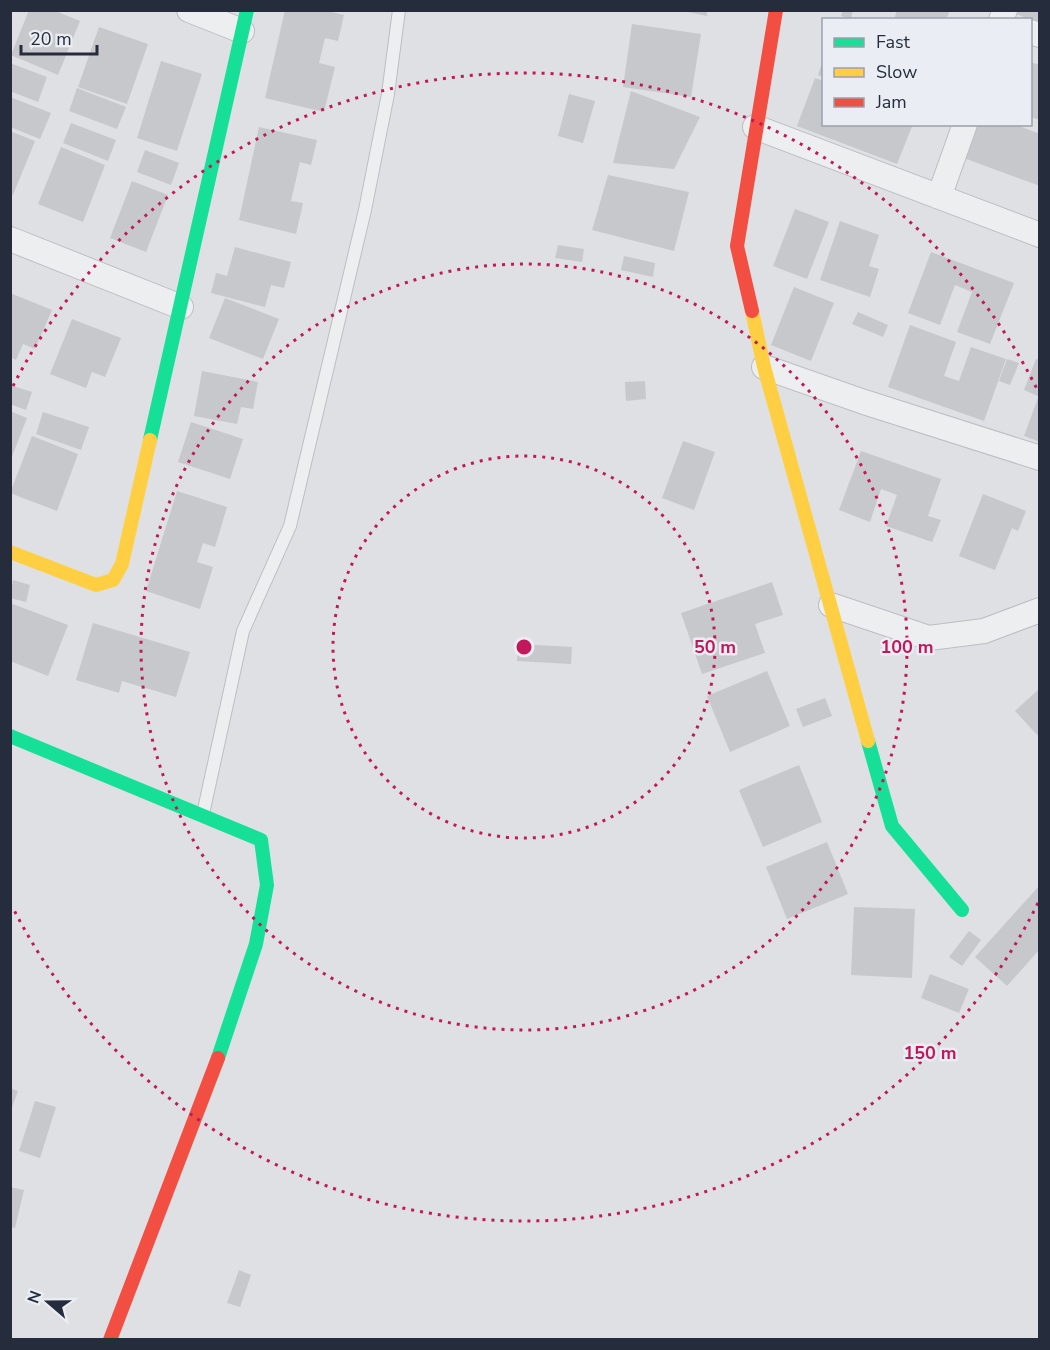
<svg xmlns="http://www.w3.org/2000/svg" width="1050" height="1350" font-family="'Nunito Sans',sans-serif">
<style>
.building{fill:#c6c8cb}
.lines{fill:none;stroke-linecap:round;stroke-linejoin:round}
.lane-casing{stroke:#bcbec1;stroke-width:14}
.street-casing{stroke:#bcbec1;stroke-width:26}
.lane{stroke:#edeef0;stroke-width:12}
.street{stroke:#edeef0;stroke-width:24}
.fast{stroke:#16e098;stroke-width:14}
.slow{stroke:#ffcf43;stroke-width:14}
.jam{stroke:#f24e42;stroke-width:14}
.ring{fill:none;stroke:#c2185b;stroke-width:3;stroke-dasharray:3 6}
.centre{fill:#c2185b;stroke:#eaeef4;stroke-width:3}
.ring-label{font-size:18px;text-anchor:middle;font-weight:bold;fill:#c2185b;stroke:#eaeef4;stroke-width:5;stroke-linejoin:round;paint-order:stroke}
</style>
<rect width="100%" height="100%" fill="#dee0e3"/>
<path class="building" d="M29,10H53L80,21L58,75L11,55Z
M285,10H323L344,15L338,41L325,38L319,63L335,67L324,112L265,98Z
M678,10H707V16Z
M843,10H853L851,19L841,16Z
M897,10H950L946,20H894Z
M1008,10H1040V23L1008,11Z
M632,24L701,34L691,97L623,87Z
M99,27L148,44L127,104L78,87Z
M824,58V77L818,75Z
M161,61L202,74L177,151L137,138Z
M1030,62L1040,65V120L1030,117Z
M10,63L47,77L38,102L10,91Z
M815,78L824,81V124H913L897,164L797,126Z
M77,88L126,107L117,129L69,111Z
M631,91L700,117L674,169L613,163Z
M569,94L595,101L583,143L558,136Z
M10,97L51,113L40,139L10,127Z
M71,123L116,140L108,161L63,143Z
M973,124H1014L1040,134V186L961,157Z
M259,127L317,140L311,165L300,162L291,201L303,203L296,234L239,220Z
M10,131L35,141L13,195L10,194Z
M61,147L105,165L83,222L38,204Z
M145,150L179,163L171,185L137,172Z
M608,175L689,192L674,251L592,230Z
M132,181L168,195L146,252L110,238Z
M795,209L829,222L807,279L773,266Z
M840,221L879,235L869,266L879,269L870,297L820,280Z
M558,245L584,249L582,262L555,258Z
M235,247L291,262L284,288L271,285L265,307L211,293L216,273L227,276Z
M931,252L1014,283L990,344L957,332L972,292L955,285L940,325L908,313Z
M624,256L655,263L653,277L621,270Z
M794,287L834,303L811,361L771,345Z
M10,293L52,310L35,349L23,344L16,360L10,357Z
M225,298L279,319L263,359L209,338Z
M858,312L888,325L883,337L852,324Z
M72,319L121,338L105,377L92,372L86,388L50,374Z
M910,325L956,342L944,376L959,381L971,347L1006,359L984,421L888,387Z
M1007,359L1019,363L1010,385L999,381Z
M1036,359L1040,360L1038,396L1024,390Z
M202,371L258,382L253,409L241,407L237,424L194,416Z
M645,381L646,399L626,401L625,382Z
M10,385L32,392L26,410L10,404Z
M1039,395H1040V442L1024,436Z
M10,411L27,418L11,459H10Z
M43,412L89,427L81,450L36,434Z
M191,422L243,439L230,479L178,462Z
M32,436L78,454L57,511L10,493Z
M683,441L715,452L694,510L662,498Z
M861,451L941,479L928,516L941,520L932,542L886,526L897,495L881,489L870,522L839,510Z
M177,491L227,507L215,547L203,543L197,562L213,567L200,609L146,591Z
M983,494L1026,511L1018,531L1012,528L995,570L959,556Z
M13,580L30,585L26,602L10,598Z
M772,582L783,615L755,624L765,653L702,674L681,613Z
M10,603L68,625L48,676L10,661Z
M93,623L190,652L176,697L122,681L119,693L76,680Z
M518,644L572,647L571,664L517,661Z
M767,671L790,726L730,752L707,696Z
M1040,688V738L1015,711Z
M825,698L832,716L803,727L796,709Z
M799,765L822,822L763,847L739,790Z
M827,842L848,894L787,919L766,867Z
M1040,885V949L1007,986L975,957Z
M854,907L915,909L912,978L851,975Z
M969,931L981,940L962,966L949,957Z
M930,974L969,989L959,1013L921,998Z
M10,1088L18,1091L11,1110H10Z
M35,1101L56,1107L40,1158L19,1151Z
M10,1187L24,1190L15,1228L10,1227Z
M239,1270L251,1275L240,1307L227,1303Z"/>
<g class="lines">
<defs>
<path id="lane" d="M203,814L243,631L290,526L365,210L388,94L399,10"/>
<path id="street" d="M189,10L242,31
M1001,20L1005,10
M1030,32L1040,35
M755,127L1040,235
M939,197L965,124
M10,239L181,307
M764,367L864,402L1040,458
M831,605L929,638L984,631L1040,610"/>
</defs>
<use href="#lane" class="lane-casing"/>
<use href="#street" class="street-casing"/>
<use href="#lane" class="lane"/>
<use href="#street" class="street"/>
<path class="fast" d="M150,440L247,10
M10,736L261,840L267,885L256,944L218,1058
M868,741L892,826L962,910"/>
<path class="slow" d="M752,311L764,367L868,741
M10,552L96,585L113,580L122,564L150,440"/>
<path class="jam" d="M752,311L737,246L776,10
M110,1340L218,1058"/>
</g>
<g class="ring">
<circle cx="524" cy="647" r="191"/>
<circle cx="524" cy="647" r="383"/>
<path d="M1038 903A574 574 0 0 1 13 908M13 386A574 574 0 0 1 1038 391"/>
</g>
<circle cx="524" cy="647" r="9" class="centre"/>
<g class="ring-label">
<text x="715" y="653">50 m</text>
<text x="907" y="653">100 m</text>
<text x="930" y="1059">150 m</text>
</g>
<rect width="1050" height="1350" fill="none" stroke="#252d3c" stroke-width="24"/>
<rect x="822" y="18" width="210" height="108" fill="#eaeef4" stroke="#9ba1aa" stroke-width="1.5"/>
<rect x="834" y="38" width="30" height="9" fill="#16e098" stroke="#9ba1aa" stroke-width="1.5"/>
<text x="876" y="48" font-size="18" fill="#252d3c">Fast</text>
<rect x="834" y="68" width="30" height="9" fill="#ffcf43" stroke="#9ba1aa" stroke-width="1.5"/>
<text x="876" y="78" font-size="18" fill="#252d3c">Slow</text>
<rect x="834" y="98" width="30" height="9" fill="#f24e42" stroke="#9ba1aa" stroke-width="1.5"/>
<text x="876" y="108" font-size="18" fill="#252d3c">Jam</text>
<g transform="translate(48 1302) rotate(290)" stroke="#eaeef4" stroke-width="4.5" paint-order="stroke">
<path d="M0-4.5L10 22L0 15L-10 22Z" fill="#252d3c"/>
<text y="-9" font-size="16" font-weight="bold" text-anchor="middle" fill="#252d3c">N</text>
</g>
<path d="M21 45v9h76v-9" fill="none" stroke="#252d3c" stroke-width="3"/>
<text x="30" y="45" font-size="18" fill="#252d3c" stroke="#eaeef4" stroke-width="4.5" paint-order="stroke">20 m</text>
</svg>
